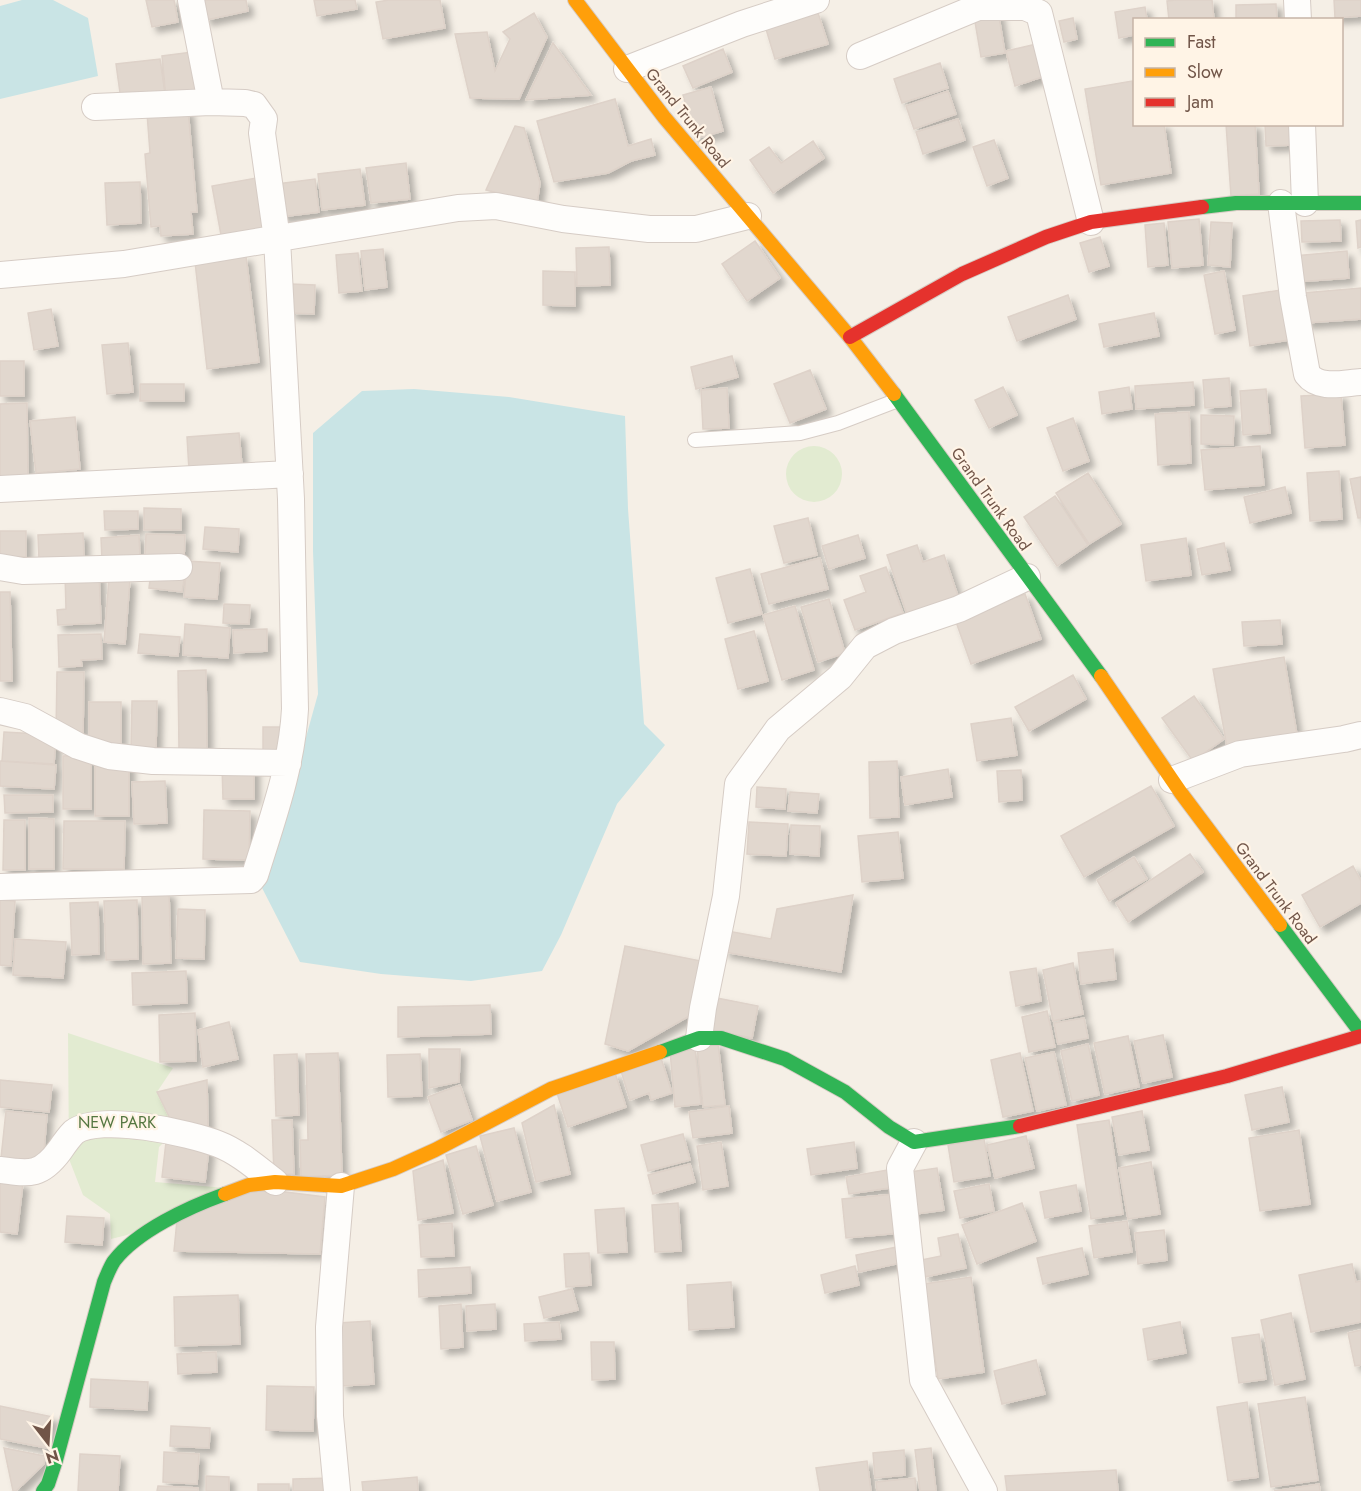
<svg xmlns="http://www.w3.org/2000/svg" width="1361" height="1491" font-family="Jost,sans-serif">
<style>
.green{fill:#e2ebd1}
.water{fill:#c9e4e5}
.building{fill:#e1d7ce;stroke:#ded2c9;stroke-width:1.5;filter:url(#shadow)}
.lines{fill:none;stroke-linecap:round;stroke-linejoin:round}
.lane-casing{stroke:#d6ccc5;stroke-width:16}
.street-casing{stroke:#d6ccc5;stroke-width:28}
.fast-casing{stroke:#d6cbc3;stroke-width:16}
.slow-casing{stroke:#d6cbc3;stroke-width:16}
.jam-casing{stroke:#d6cbc3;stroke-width:16}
.lane{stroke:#fefdfb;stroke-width:14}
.street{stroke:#fefdfb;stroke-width:26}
.fast{stroke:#30b455;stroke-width:14}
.slow{stroke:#ff9f0a;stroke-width:14}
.jam{stroke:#e5322d;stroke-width:14}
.labels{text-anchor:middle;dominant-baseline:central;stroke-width:4.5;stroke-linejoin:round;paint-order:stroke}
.street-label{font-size:16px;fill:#715548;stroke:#fff4e6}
.park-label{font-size:16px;fill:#547741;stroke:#fff4e6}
</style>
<defs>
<filter id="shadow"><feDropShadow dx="5.5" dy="5.5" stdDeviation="3" flood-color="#0004"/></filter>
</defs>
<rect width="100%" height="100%" fill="#f5efe6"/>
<path class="green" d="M786 474a28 28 0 1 1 56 0a28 28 0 1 1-56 0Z
M68,1033L173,1068L157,1092L173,1127L165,1141L159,1147L155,1182L226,1188L127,1235L111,1239L110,1214L83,1195L69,1159Z"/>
<path class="water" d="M22,0H53L88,18L98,76L0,99V6Z
M414,389L509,397L625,416L628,509L644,724L665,745L617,804L561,935L542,971L471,981L381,974L300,962L259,882L283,820L318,694L313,551V433L362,391Z"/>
<path class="building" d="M146,0H174L178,22L152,27Z
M201,0H246L248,11L206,20Z
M314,0H355L357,9L317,16Z
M389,0H440L445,28L383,39L376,2Z
M1176,0H1212L1214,20H1169L1167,1Z
M1334,0H1361V16L1335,18Z
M1276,4L1277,20H1236V5Z
M1145,7L1147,20H1134V35L1119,38L1115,12Z
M998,11L1005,53L981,57L974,16Z
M534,13L547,37L519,99L470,98L455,34L487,32L495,71L510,39L503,32Z
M818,13L828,44L775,59L766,29Z
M1073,18L1077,39L1064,42L1059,21Z
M553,43L591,95L526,100Z
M1041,43L1048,75L1015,86L1006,51Z
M723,49L732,72L693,88L683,66Z
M192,52L197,95L166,99L162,56Z
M160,59L165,94L121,100L116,64Z
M940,63L948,88L902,103L894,79Z
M1132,81L1134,98V124H1164L1171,173L1101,185L1085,89Z
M711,87L723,131L695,139L683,95Z
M948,91L956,114L914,129L906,106Z
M615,99L628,146L651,139L655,155L631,161L608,173L554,182L537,121Z
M188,109L197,212H191L193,234L161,236L160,226L151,227L145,154L150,153L147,113Z
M958,119L965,140L923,154L916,132Z
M1226,124H1255L1259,194L1231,196Z
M1265,124H1294L1295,145L1266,146Z
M515,126L524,128L540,183L537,203L486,190Z
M994,140L1008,178L987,186L973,147Z
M813,141L824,158L773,193L750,160L769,147L781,163Z
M406,163L410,199L371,203L366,168Z
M360,169L365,205L322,210L318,174Z
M256,178L265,227L221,235L212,186Z
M315,179L319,212L281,217L277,184Z
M140,182L141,223L107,225L105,183Z
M1199,219L1203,265L1172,268L1168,222Z
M1340,220L1341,241L1302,242L1301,221Z
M1361,220V247L1358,248L1356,221Z
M1211,222L1232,223L1230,267L1208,265Z
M1164,223L1168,265L1148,267L1145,225Z
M1100,237L1109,266L1089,272L1080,243Z
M755,241L780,278L747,301L722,264Z
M609,247L610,285L577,286L576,248Z
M383,249L387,287L365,290L361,251Z
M1347,251L1349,278L1296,282L1294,256Z
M358,253L362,291L339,293L336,255Z
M246,256L259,362L207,369L195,262Z
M543,271L575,272V306L543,305Z
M1224,271L1235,330L1215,334L1204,275Z
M291,284L315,285L314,314L290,313Z
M1361,288V319L1305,323L1303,293Z
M1287,289L1295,339L1250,346L1243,296Z
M1068,295L1076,319L1017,341L1008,317Z
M51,309L58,346L34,350L28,313Z
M1154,313L1159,336L1104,347L1099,324Z
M128,343L133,392L107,394L102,345Z
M732,356L738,377L696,389L691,367Z
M0,361H24V396H0Z
M810,370L826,409L790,423L774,384Z
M1229,378L1231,406L1205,408L1203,380Z
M1193,382L1194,405L1136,409L1135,386Z
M140,384H184V401H140Z
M1003,387L1017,415L989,428L975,400Z
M1129,387L1132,409L1102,414L1099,392Z
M727,388L729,428L703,429L701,390Z
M1266,389L1270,433L1243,435L1240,391Z
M1341,394L1345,445L1305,448L1301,396Z
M27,403L28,479L0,480V404Z
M1189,412L1191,463L1158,465L1155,414Z
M1201,415L1234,416L1233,445L1201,444Z
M75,417L80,469L36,473L30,421Z
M1073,418L1089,461L1063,471L1047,428Z
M239,433L242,466L189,470L187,437Z
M1260,446L1264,485L1205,490L1201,450Z
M1339,471L1342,519L1310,521L1307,473Z
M1088,473L1121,524L1089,544L1056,493Z
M1361,477V518H1358L1350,479Z
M1285,487L1291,513L1250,523L1244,497Z
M1055,496L1088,545L1057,566L1024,517Z
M144,508L181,509V530H144Z
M104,511H138V529L105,530Z
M808,518L817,555L784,563L774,526Z
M205,527L239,529L238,552L203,549Z
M0,531H26V557H0Z
M83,533L84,559L39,560L38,535Z
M146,534L185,535L184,559L145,558Z
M139,535L140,559L102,561L101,538Z
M858,535L865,558L829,569L822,546Z
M1186,538L1191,575L1146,581L1141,545Z
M1224,543L1230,570L1202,575L1197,549Z
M917,545L923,562L944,555L958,596L907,614L887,555Z
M820,558L828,589L769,604L761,574Z
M187,561L220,563L217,599L184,597Z
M886,567L903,613L855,630L844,600L866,592L860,576Z
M750,569L762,614L728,623L716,578Z
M151,570L185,574L182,592L149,588Z
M99,573L101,623L58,625L57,610L66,609L65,574Z
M109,578L130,579L125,644L104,642Z
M0,592H10L12,681H0Z
M1025,594L1041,639L971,664L955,619Z
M829,599L845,653L818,662L801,607Z
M224,604L250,605L249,624L223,623Z
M795,606L814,670L782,680L763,615Z
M1280,620L1282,644L1244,646L1242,622Z
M185,624L230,628L228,658L183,655Z
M267,629V651L234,653L233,630Z
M754,631L768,681L738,689L725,639Z
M101,634L102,659L81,660L82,666L59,667L58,635Z
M140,634L180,637L178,656L138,653Z
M1284,657L1297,735L1227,747L1213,669Z
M206,670L207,751H179L178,671Z
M57,672H84L83,734H56Z
M1073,675L1086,699L1029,731L1015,707Z
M1194,696L1224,739L1193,761L1162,718Z
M132,701H157L156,750H131Z
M89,702H121V744H89Z
M1011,718L1017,755L977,761L971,724Z
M263,727H283V750H263Z
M4,732L56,735L54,764L2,761Z
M91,755V809H63V756Z
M0,761L56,765L54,789L0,786Z
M897,761L899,817L870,818L869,762Z
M129,762V816H95V763Z
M222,766H254V799H223Z
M948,769L952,797L905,805L901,777Z
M1021,770L1022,800L999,802L997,771Z
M165,781L167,823L134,824L132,782Z
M1151,786L1174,826L1084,877L1061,836Z
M757,787L786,789L785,809L756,807Z
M790,792L819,794L817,813L788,811Z
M4,795H53V812L5,813Z
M204,810L250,811L249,860L203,859Z
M29,818L54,819V869H29Z
M4,820H25V870H3Z
M64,821H125L124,869H63Z
M749,822L788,824L786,856L747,854Z
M791,825L820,826L819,856L790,854Z
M898,832L903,878L862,882L858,836Z
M1190,854L1203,872L1128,922L1116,903Z
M1134,857L1147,879L1109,901L1097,880Z
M1353,866L1361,881V903L1320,927L1302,895Z
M169,892L171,963L143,964L142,893Z
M853,895L841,972L724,952L728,931L771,939L777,909Z
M0,900L15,901L11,966L0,965Z
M137,900L138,959L106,960L104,901Z
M98,902L99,954L72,955L70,903Z
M178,909L205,910L204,959L176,958Z
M15,939L66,942L63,978L13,975Z
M625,946L706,962L698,1011L628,1051L605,1044Z
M1113,949L1116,979L1081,984L1078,953Z
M1073,963L1083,1014L1053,1021L1043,970Z
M1036,968L1041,1001L1016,1006L1010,972Z
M186,971L187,1003L133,1005L132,973Z
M717,998L758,1006L752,1038L711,1030Z
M490,1005L491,1034L398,1037V1007Z
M1047,1011L1055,1047L1029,1052L1022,1017Z
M195,1013L196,1061L160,1062L159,1015Z
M1084,1018L1088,1038L1058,1044L1054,1023Z
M229,1022L238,1059L203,1067L198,1030Z
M1163,1035L1172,1077L1143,1083L1134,1041Z
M1128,1036L1139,1087L1105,1094L1094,1043Z
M718,1043L725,1105L703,1107L697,1045Z
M1088,1044L1099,1095L1072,1101L1061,1051Z
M429,1049H460L459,1082L429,1088Z
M695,1049L701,1104L675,1107L670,1051Z
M1054,1052L1066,1105L1037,1111L1025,1058Z
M338,1053L342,1175L301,1177L300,1140H308L306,1054Z
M1020,1053L1033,1111L1003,1117L991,1060Z
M297,1054L299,1115L276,1116L274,1055Z
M420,1054L422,1096L388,1097L387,1055Z
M661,1058L672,1093L651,1100L649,1093L630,1100L621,1071Z
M615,1073L626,1107L568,1127L557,1093Z
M0,1080L52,1085L49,1112L0,1107Z
M207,1080L208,1126L174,1127L157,1092Z
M460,1085L472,1120L441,1132L428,1097Z
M1282,1087L1289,1122L1252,1130L1245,1095Z
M554,1105L570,1174L536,1182L522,1123Z
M729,1106L732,1133L693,1138L689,1112Z
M6,1111L47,1115L43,1162L1,1158Z
M1142,1111L1149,1150L1119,1155L1112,1117Z
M272,1120H292L294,1174L274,1175Z
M1109,1120L1123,1214L1091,1219L1077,1125Z
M514,1128L531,1192L497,1201L480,1136Z
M1299,1130L1310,1204L1260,1211L1249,1138Z
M683,1134L690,1160L648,1171L641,1145Z
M1026,1136L1034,1168L995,1178L987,1145Z
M984,1139L990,1176L954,1182L948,1145Z
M166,1142L209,1148L205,1182L162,1177Z
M721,1142L728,1186L703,1190L697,1146Z
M854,1142L857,1168L811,1175L807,1149Z
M476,1146L493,1205L463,1214L446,1155Z
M443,1160L453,1213L418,1220L413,1171Z
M1151,1162L1160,1214L1128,1219L1119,1168Z
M690,1164L695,1182L653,1194L648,1175Z
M937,1168L944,1210L909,1215L903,1173Z
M893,1169L896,1187L849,1194L846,1177Z
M0,1180L23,1183L17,1234L0,1232Z
M989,1184L994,1211L960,1218L954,1191Z
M1076,1185L1081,1211L1045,1218L1040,1192Z
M253,1188L325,1197L320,1254L174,1251L177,1220Z
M896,1194L900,1233L846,1238L842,1199Z
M678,1203L681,1251L655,1252L652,1205Z
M1022,1203L1036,1241L977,1264L962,1225Z
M624,1208L627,1252L598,1253L595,1210Z
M67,1216L104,1218L102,1245L65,1242Z
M1127,1221L1132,1252L1094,1258L1089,1226Z
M452,1223L454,1256L421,1257L419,1225Z
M1164,1230L1167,1260L1138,1264L1135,1233Z
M958,1234L966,1268L925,1277L921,1260L941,1256L938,1238Z
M902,1246L905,1262L859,1272L856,1255Z
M1082,1248L1088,1274L1043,1284L1037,1258Z
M589,1253L591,1285L566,1287L564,1254Z
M1352,1264L1356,1282L1361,1281V1322L1311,1332L1299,1275Z
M855,1266L859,1285L825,1293L821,1275Z
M470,1267L471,1293L419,1297L418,1270Z
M971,1277L984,1372L938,1379L924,1284Z
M731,1282L734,1327L689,1330L687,1285Z
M572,1289L578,1310L544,1318L539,1297Z
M238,1295L240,1344L175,1346L174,1297Z
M461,1304L463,1347L441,1349L439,1306Z
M495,1304L496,1329L467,1331L466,1306Z
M1291,1313L1305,1379L1275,1385L1261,1320Z
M370,1321L374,1384L342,1386L338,1323Z
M559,1322L561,1339L525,1341L524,1324Z
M1180,1322L1186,1353L1148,1360L1143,1329Z
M1361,1330V1365L1355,1366L1348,1333Z
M1259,1334L1266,1379L1239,1383L1232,1338Z
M591,1342H614L615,1379L592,1380Z
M216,1352L217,1372L178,1374L177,1354Z
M1036,1360L1045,1394L1002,1404L994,1371Z
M91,1379L148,1382L147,1410L90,1407Z
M267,1386L314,1387L313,1431L266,1430Z
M1305,1397L1318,1480L1271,1487L1258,1404Z
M1247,1402L1258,1477L1228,1481L1217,1407Z
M0,1406L53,1417L47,1448L0,1439Z
M171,1426L210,1428L209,1448L170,1446Z
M4,1448L45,1456L44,1464L16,1491H13Z
M931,1448L936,1491H920L915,1450Z
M904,1450L905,1475L875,1478L873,1453Z
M164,1452L199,1454L197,1484L163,1482Z
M80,1454L120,1456L118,1491H78Z
M867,1461L871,1491H820L816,1468Z
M1116,1470L1118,1491H1007L1005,1476Z
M206,1476L229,1477V1491H206Z
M417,1477L418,1491H363L362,1482Z
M333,1478V1491H293V1479Z
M915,1478L916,1491H877L876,1482Z
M258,1484H289V1491H258Z
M1319,1484L1320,1491H1274Z
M158,1486L198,1488V1491H157Z"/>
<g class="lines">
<defs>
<path id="lane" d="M695,440L800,433L838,423L898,400"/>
<path id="street" d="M191,0L211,102
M1297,0L1298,20
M860,56L978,7H1025L1039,13L1091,222
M627,69L742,24L816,0
M1302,124L1305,203
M1281,203L1293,297L1307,374C1319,390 1343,383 1361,382
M0,275L124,264L458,208L496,206L563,219L649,229H696L748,216
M0,489L290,474
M0,567L23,571L179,567
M0,711L25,717L78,746L109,756L153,761L288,763
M1172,780L1240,754L1344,739L1361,735
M0,887L251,880L255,875C272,820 292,766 295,709L291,499L277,239L262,133L264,119L254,105L245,103L211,102L95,107
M699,1038L703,1008L726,896L738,784L778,729L840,677L865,646L894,631L959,609L1027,577
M914,1142L900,1168L923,1380L984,1491
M0,1170C30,1174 41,1176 60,1150C64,1144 69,1137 74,1132C100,1113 190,1133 218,1144C239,1152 258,1169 275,1182
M337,1491L330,1416L329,1327L341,1186"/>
<path id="fast" d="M1202,207L1236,203H1361
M894,394L1101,676
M1280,925L1361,1033
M660,1052L699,1038H721L785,1059L845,1092L889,1127L914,1142L1020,1126
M43,1491L48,1484L56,1460L104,1282C107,1275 110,1267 114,1261C137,1231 189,1207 225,1194"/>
<path id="slow" d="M575,0L664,117L850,337L894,394
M1101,676L1181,793L1280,925
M225,1194L249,1185L275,1182L341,1186L393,1169L435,1150L551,1089L660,1052"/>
<path id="jam" d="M850,337L962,274L1046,237L1091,222L1202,207
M1020,1126L1227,1076L1361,1036"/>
</defs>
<use href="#lane" class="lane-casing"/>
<use href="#street" class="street-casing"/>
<use href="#fast" class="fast-casing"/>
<use href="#slow" class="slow-casing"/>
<use href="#jam" class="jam-casing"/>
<use href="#lane" class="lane"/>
<use href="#street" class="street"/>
<use href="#fast" class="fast"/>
<use href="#slow" class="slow"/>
<use href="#jam" class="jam"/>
</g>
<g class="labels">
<g class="street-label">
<text transform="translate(688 118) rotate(51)">Grand Trunk Road</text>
<text transform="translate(991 499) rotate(54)">Grand Trunk Road</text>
<text transform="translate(1276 893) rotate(53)">Grand Trunk Road</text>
</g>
<g class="park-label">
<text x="117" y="1122">NEW PARK</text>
</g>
</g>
<rect x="1133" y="18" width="210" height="108" fill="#fff4e6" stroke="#c6b4a7" stroke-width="1.5"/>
<rect x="1145" y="38" width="30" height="9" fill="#30b455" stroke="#c6b4a7" stroke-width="1.5"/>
<text x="1187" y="48" font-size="18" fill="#715548">Fast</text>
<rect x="1145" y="68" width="30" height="9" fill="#ff9f0a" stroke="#c6b4a7" stroke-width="1.5"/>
<text x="1187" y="78" font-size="18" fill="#715548">Slow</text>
<rect x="1145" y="98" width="30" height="9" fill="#e5322d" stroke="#c6b4a7" stroke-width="1.5"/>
<text x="1187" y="108" font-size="18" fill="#715548">Jam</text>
<g transform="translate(48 1443) rotate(163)" stroke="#fff4e6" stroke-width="4.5" paint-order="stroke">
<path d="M0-4.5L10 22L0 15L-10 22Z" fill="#715548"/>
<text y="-9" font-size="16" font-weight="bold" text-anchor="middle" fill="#715548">N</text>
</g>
</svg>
